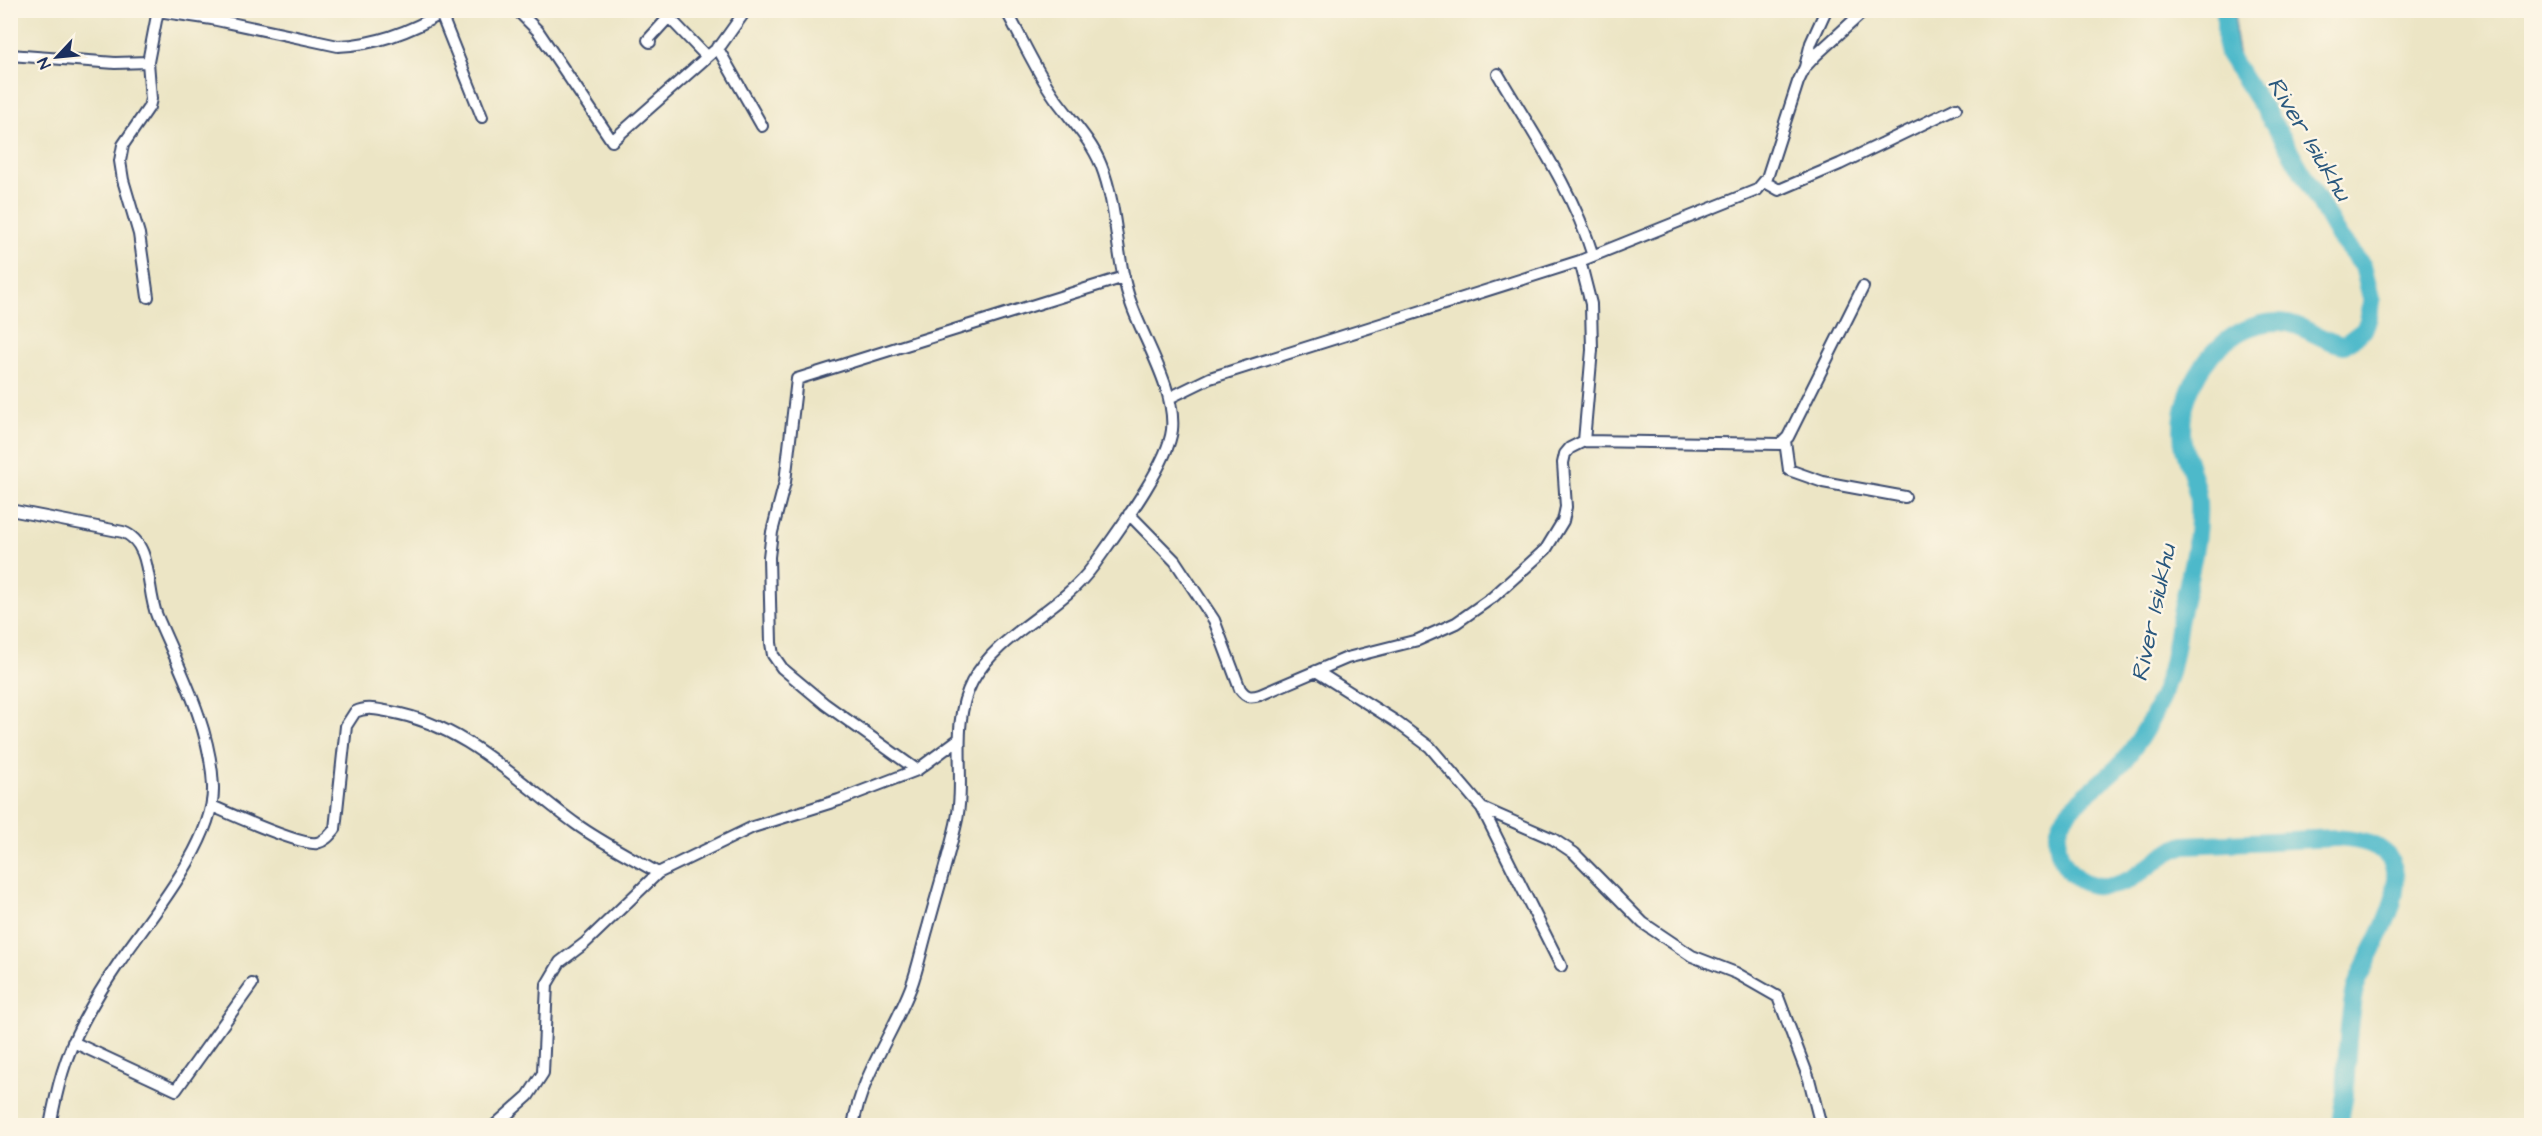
<svg xmlns="http://www.w3.org/2000/svg" width="2542" height="1136" font-family="'Architects Daughter',sans-serif">
<style>
.water{fill:#4eb9ca;stroke:#347494;stroke-width:1.5}
.lines{fill:none;stroke-linecap:round;stroke-linejoin:round}
.river{stroke:#4eb9ca;stroke-width:18}
.street-casing{stroke:#3a4a6d;stroke-width:14}
.street{stroke:#fff;stroke-width:10}
.labels{text-anchor:middle;dominant-baseline:central;stroke-width:5;stroke-linejoin:round;paint-order:stroke}
.water-label{font-size:24px;font-style:italic;fill:#2a587e;stroke:#fcf5e5}
</style>
<rect width="100%" height="100%" fill="#fcf5e5"/>
<filter id="ink" filterUnits="userSpaceOnUse"><feTurbulence type="fractalNoise" baseFrequency=".0167" numOctaves="2"/><feDisplacementMap in="SourceGraphic" scale="12" xChannelSelector="R" yChannelSelector="G"/><feConvolveMatrix kernelMatrix="1 2 1 2 8 2 1 2 1" color-interpolation-filters="sRGB"/></filter>
<filter id="wash" filterUnits="userSpaceOnUse"><feTurbulence type="fractalNoise" baseFrequency=".008" numOctaves="4" result="noise"/><feDisplacementMap in="SourceGraphic" scale="24" xChannelSelector="R" yChannelSelector="G"/><feGaussianBlur stdDeviation="1.35" result="paint"/><feColorMatrix in="noise" values="0 0 0 0 0 0 0 0 0 0 0 0 0 0 0 0 0 1.4 0 .05"/><feComposite in="paint" operator="in"/></filter>
<g filter="url(#wash)">
<rect width="100%" height="100%" fill="#ece5c5"/>
<path class="water" d="M2217,11H2236L2235,33L2240,65L2229,71L2219,50Z"/>
<g class="lines">
<path class="river" d="M2225,10V42L2228,54L2281,135L2339,237L2363,266L2372,302L2368,320L2364,330L2344,345C2321,342 2303,323 2280,322C2225,321 2181,379 2182,432C2182,456 2197,477 2198,502C2200,542 2188,579 2180,618C2176,637 2175,656 2169,675C2160,705 2144,735 2125,759C2100,791 2035,815 2065,865C2072,876 2081,883 2094,885C2135,893 2150,855 2185,845L2336,838C2357,840 2385,842 2393,866C2407,905 2362,956 2354,994C2347,1026 2347,1061 2345,1094C2344,1104 2339,1116 2341,1126"/>
</g>
</g>
<g filter="url(#ink)">
<g class="lines">
<defs>
<path id="street" d="M517,10L538,31L612,141L707,57
M662,10L707,57L721,45L746,10
M158,11L212,19L338,46C376,45 414,30 447,10
M441,14L482,117
M650,42L648,40L668,18
M717,47L762,126
M10,55L115,63L148,62
M1805,67L1811,43L1826,10
M1498,74C1532,132 1573,190 1593,256
M1765,182L1779,190L1840,164L1956,108
M1580,261L1591,304L1592,350L1584,441
M148,297L139,234L123,180L120,161L123,145L149,107L151,99L148,62L158,10
M1169,398L1210,378L1580,261L1757,190L1767,178L1798,82L1805,67L1816,55L1865,10
M1785,441L1789,470L1823,482L1905,497
M10,510L123,532C153,543 146,590 157,616C180,670 211,728 213,787C215,842 148,920 118,964C105,983 93,1003 83,1022C65,1056 57,1088 50,1126
M1129,514L1175,561L1214,620L1240,689C1246,697 1250,698 1260,695L1347,658L1418,640L1456,623L1493,597L1546,549L1563,521L1566,507L1563,463L1565,454L1570,448L1584,441L1781,444L1788,437L1863,287
M1316,671L1395,721L1430,747L1482,808L1553,839L1574,853L1643,923L1692,956L1736,973L1778,997L1809,1079L1821,1126
M917,770L825,704L782,668L773,655L771,643L769,557L772,532L785,482L797,379L1124,277
M212,806C230,814 301,846 317,843C325,841 329,836 335,829L346,726L355,712C368,706 378,710 391,712C467,726 515,780 576,824C601,842 631,857 658,873
M1482,808L1561,966
M73,1042L176,1090L252,984
M494,1126L528,1096L543,1073L547,984L560,962L585,943L658,873L753,827L839,800L917,770L959,739
M853,1126C861,1076 893,1034 911,987C918,968 922,947 928,927C937,893 948,859 956,824C967,777 949,726 972,682C998,633 1061,611 1094,565C1115,535 1168,465 1172,430C1176,391 1145,342 1132,306C1115,261 1119,210 1101,165C1091,140 1071,120 1055,98C1036,71 1022,39 1006,10"/>
</defs>
<use href="#street" class="street-casing"/>
<use href="#street" class="street"/>
</g>
</g>
<g class="labels">
<g class="water-label">
<text transform="translate(2309 139) rotate(59)">River Isiukhu</text>
<text transform="translate(2154 613) rotate(-78)">River Isiukhu</text>
</g>
</g>
<rect width="2542" height="1136" fill="none" stroke="#fcf5e5" stroke-width="36"/>
<g transform="translate(57 57) rotate(244)" stroke="#fcf5e5" stroke-width="4.5" paint-order="stroke">
<path d="M0-4.5L10 22L0 15L-10 22Z" fill="#1b2f5e"/>
<text y="-9" font-size="16" font-weight="bold" text-anchor="middle" fill="#1b2f5e">N</text>
</g>
</svg>
